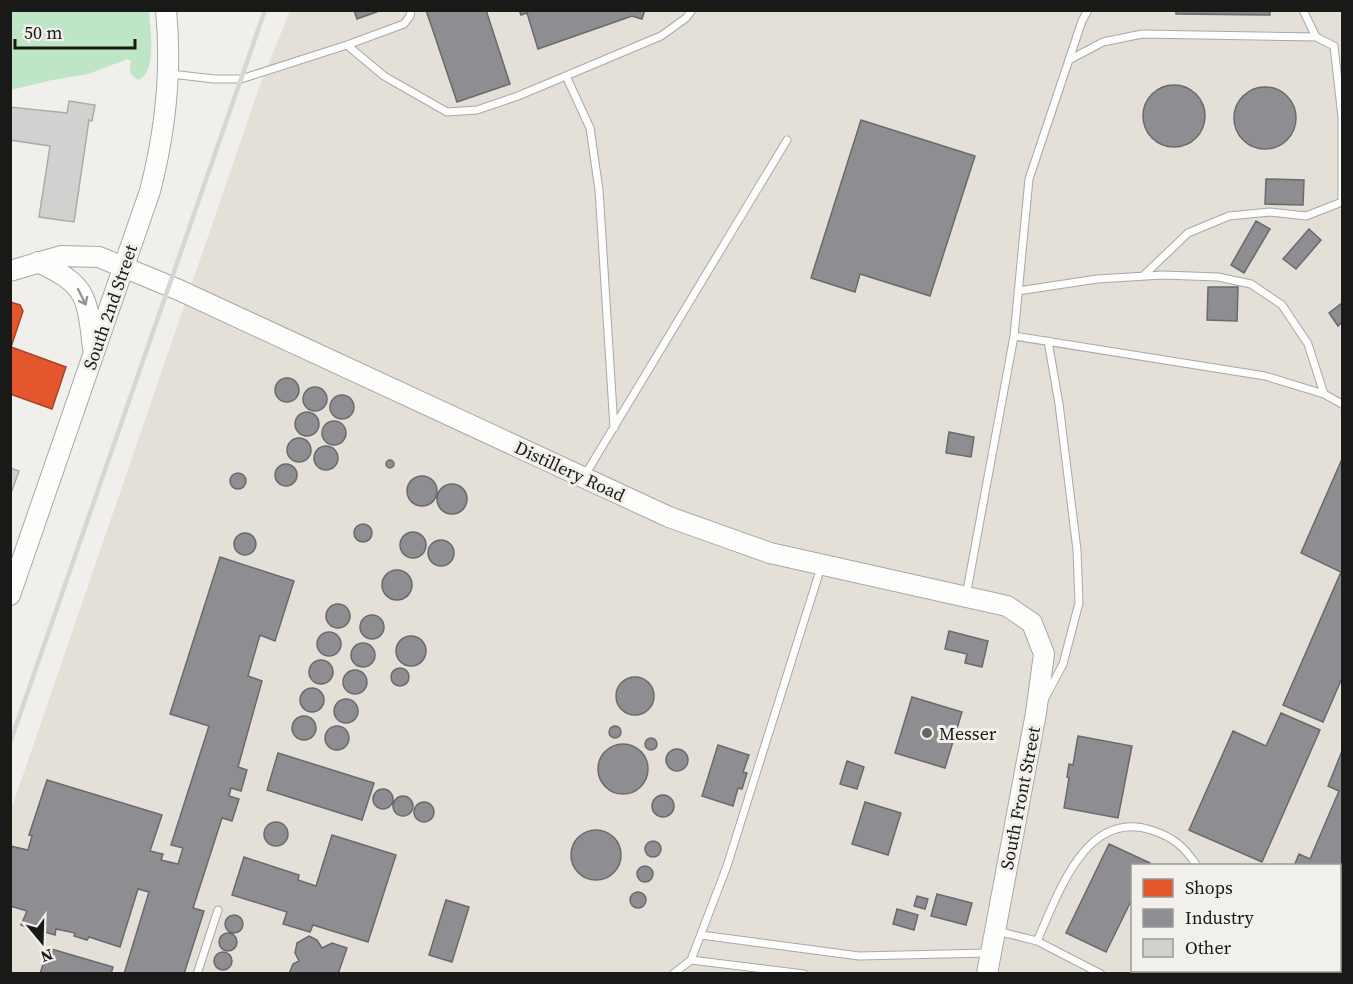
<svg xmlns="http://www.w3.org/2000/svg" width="1353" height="984" font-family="'Source Serif 4',serif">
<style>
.built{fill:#e4e0d8;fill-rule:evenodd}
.green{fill:#bfe5c7}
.shops{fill:#e4572e;stroke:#a74427;stroke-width:1.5}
.industry{fill:#8d8d92;stroke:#6a6a6d;stroke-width:1.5}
.building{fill:#d3d1d0;stroke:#acaba9;stroke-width:1.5}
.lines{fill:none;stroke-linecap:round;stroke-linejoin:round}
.lane-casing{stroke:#a8a8a6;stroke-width:9}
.secondary-casing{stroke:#a8a8a6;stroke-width:22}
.lane{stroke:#fdfdfc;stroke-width:7}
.secondary{stroke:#fdfdfc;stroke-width:20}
.rail{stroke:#d6d6d5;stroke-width:4.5}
.oneway{stroke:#969695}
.poi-dot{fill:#646462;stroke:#f2f0ea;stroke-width:2}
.labels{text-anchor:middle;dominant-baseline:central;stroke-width:6;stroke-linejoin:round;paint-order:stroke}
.street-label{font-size:18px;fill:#191917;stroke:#f2f0ea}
.poi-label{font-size:18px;fill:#191917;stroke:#f2f0ea;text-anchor:start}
</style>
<rect width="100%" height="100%" fill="#f0efec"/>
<path class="built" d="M290,11H1342V973L11,974V810L260,85ZM1132,866H1340V970H1132Z"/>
<path class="green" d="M10,11H149C150,28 158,73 138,80C129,75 129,71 131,61L128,59L88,74L52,80L11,90Z"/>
<path class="shops" d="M10,302L20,305L23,311L11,347L66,367L52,409L10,394Z"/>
<path class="industry" d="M354,10H382L357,19Z
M426,10H486L510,84L457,102Z
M519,10H645L642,19L632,16L538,49L527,13L521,15Z
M1176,10H1270V15L1176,14Z
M1143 116a31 31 0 1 1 62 0a31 31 0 1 1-62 0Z
M1234 118a31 31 0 1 1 62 0a31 31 0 1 1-62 0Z
M861,120L975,156L930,296L860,274L855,292L811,278Z
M1266,179L1304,180L1303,205L1265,204Z
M1256,221L1270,229L1244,273L1231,265Z
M1309,229L1321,240L1296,269L1283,259Z
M1208,287H1238L1237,321L1207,320Z
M1342,303V322L1338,326L1329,313Z
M275 390a12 12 0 1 1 24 0a12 12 0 1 1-24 0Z
M303 399a12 12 0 1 1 24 0a12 12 0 1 1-24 0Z
M330 407a12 12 0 1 1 24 0a12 12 0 1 1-24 0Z
M295 424a12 12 0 1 1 24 0a12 12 0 1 1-24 0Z
M322 433a12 12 0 1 1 24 0a12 12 0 1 1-24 0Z
M949,432L974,437L971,457L946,453Z
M287 450a12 12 0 1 1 24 0a12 12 0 1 1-24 0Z
M314 458a12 12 0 1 1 24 0a12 12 0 1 1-24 0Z
M1342,459V678L1323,722L1283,705L1341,572L1301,553Z
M386 464a4 4 0 1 1 8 0a4 4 0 1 1-8 0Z
M275 475a11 11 0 1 1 22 0a11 11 0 1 1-22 0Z
M230 481a8 8 0 1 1 16 0a8 8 0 1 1-16 0Z
M407 491a15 15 0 1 1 30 0a15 15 0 1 1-30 0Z
M437 499a15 15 0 1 1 30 0a15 15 0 1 1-30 0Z
M354 533a9 9 0 1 1 18 0a9 9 0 1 1-18 0Z
M400 545a13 13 0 1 1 26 0a13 13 0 1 1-26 0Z
M234 544a11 11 0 1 1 22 0a11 11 0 1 1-22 0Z
M428 553a13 13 0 1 1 26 0a13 13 0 1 1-26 0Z
M220,557L294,581L275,641L260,635L248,676L262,681L238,767L247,770L241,791L231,788L229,796L239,799L232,821L222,818L193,908L204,911L184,974H124L149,892L138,889L120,947L89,937L87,940L74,936L75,933L56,929L55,935L21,925L27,911L10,906V846L28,850L32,836L29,835L47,780L162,815L150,851L163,854L161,860L178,864L183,848L171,845L209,726L170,714Z
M382 585a15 15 0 1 1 30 0a15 15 0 1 1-30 0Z
M326 616a12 12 0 1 1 24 0a12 12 0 1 1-24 0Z
M360 627a12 12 0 1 1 24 0a12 12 0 1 1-24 0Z
M949,631L988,641L982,667L965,663L967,654L945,649Z
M317 644a12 12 0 1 1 24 0a12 12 0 1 1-24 0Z
M396 651a15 15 0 1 1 30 0a15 15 0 1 1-30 0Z
M351 655a12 12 0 1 1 24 0a12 12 0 1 1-24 0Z
M309 672a12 12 0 1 1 24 0a12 12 0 1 1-24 0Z
M391 677a9 9 0 1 1 18 0a9 9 0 1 1-18 0Z
M343 682a12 12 0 1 1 24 0a12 12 0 1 1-24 0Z
M616 696a19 19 0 1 1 38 0a19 19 0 1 1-38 0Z
M300 700a12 12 0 1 1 24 0a12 12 0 1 1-24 0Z
M912,697L962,712L945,768L895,753Z
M334 711a12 12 0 1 1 24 0a12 12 0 1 1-24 0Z
M1281,713L1320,730L1262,862L1189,830L1233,731L1266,746Z
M292 728a12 12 0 1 1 24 0a12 12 0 1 1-24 0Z
M609 732a6 6 0 1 1 12 0a6 6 0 1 1-12 0Z
M325 738a12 12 0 1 1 24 0a12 12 0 1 1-24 0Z
M1078,736L1132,746L1118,818L1064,808L1069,778L1067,777L1069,764L1073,765Z
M645 744a6 6 0 1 1 12 0a6 6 0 1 1-12 0Z
M598 769a25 25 0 1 1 50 0a25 25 0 1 1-50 0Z
M718,745L749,755L743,772L747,773L742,789L738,788L733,806L702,796Z
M666 760a11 11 0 1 1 22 0a11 11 0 1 1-22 0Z
M1342,751V871L1340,870V866H1294L1299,854L1310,859L1339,791L1328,786Z
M278,753L374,783L362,820L267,790Z
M847,761L864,767L857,789L840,784Z
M373 799a10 10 0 1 1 20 0a10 10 0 1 1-20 0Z
M652 806a11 11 0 1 1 22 0a11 11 0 1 1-22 0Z
M393 806a10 10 0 1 1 20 0a10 10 0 1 1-20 0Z
M865,802L901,813L888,855L852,844Z
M414 812a10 10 0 1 1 20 0a10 10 0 1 1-20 0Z
M264 834a12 12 0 1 1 24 0a12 12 0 1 1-24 0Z
M571 855a25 25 0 1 1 50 0a25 25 0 1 1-50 0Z
M332,835L396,855L368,942L313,925L310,932L283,924L287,912L232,895L244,857L299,875L298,880L316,886Z
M645 849a8 8 0 1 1 16 0a8 8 0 1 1-16 0Z
M1109,844L1150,863L1149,866H1132V899L1106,952L1066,933Z
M637 874a8 8 0 1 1 16 0a8 8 0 1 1-16 0Z
M630 900a8 8 0 1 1 16 0a8 8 0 1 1-16 0Z
M937,894L972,903L966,925L931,916Z
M917,896L928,899L925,909L914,906Z
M446,900L469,907L452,962L429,955Z
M897,909L918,915L914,930L893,924Z
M225 924a9 9 0 1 1 18 0a9 9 0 1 1-18 0Z
M219 942a9 9 0 1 1 18 0a9 9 0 1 1-18 0Z
M309,936L317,940L322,948L332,943L347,948L338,974H289L293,964L299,961L295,953L297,943Z
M48,948L113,967L111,974H40Z
M214 961a9 9 0 1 1 18 0a9 9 0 1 1-18 0Z"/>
<path class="building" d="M69,101L95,105L92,121L89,120L74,222L39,217L50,146L10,140V107L67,113Z
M10,468L19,471L10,496Z"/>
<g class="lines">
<defs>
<path id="lane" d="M1303,10L1316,37L1334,46L1342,117V199
M347,45L384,76L447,112L477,110L518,96L661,36L686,18L692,10
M1069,60L1103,42L1142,34L1316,37
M171,74L214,79H241L347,45L404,24L410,16L411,10
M566,76L590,128L599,190L614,428
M1143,276L1188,233L1229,216L1270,212L1306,216L1342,202
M1018,291L1097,279L1163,275L1218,277L1251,284L1282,305L1308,344L1324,394
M1014,336L1265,376L1324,394L1342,404
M585,475L787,140
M966,596L1014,336L1029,179L1082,21L1088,10
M1045,698L1063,664L1079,603L1077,550L1059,404L1048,341
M997,931L1037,941L1101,974
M701,935L859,956L988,953
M1037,941C1058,895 1085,809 1151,830C1173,837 1184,846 1197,866
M691,960L804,974
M197,974L218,910
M673,974L691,960L727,866L821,567
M1192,974L1194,970
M1339,974L1342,971"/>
<path id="secondary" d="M38,262C87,285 87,296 93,348
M10,271L61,256L99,257L179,290L669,517L770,553L1007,606L1032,623L1044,654L1036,713L987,974
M10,595L150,191C165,133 172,71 166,10"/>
</defs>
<use href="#lane" class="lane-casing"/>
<use href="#secondary" class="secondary-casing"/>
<use href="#lane" class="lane"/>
<use href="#secondary" class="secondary"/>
<path class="rail" d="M10,743L265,10"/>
</g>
<defs><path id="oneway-shaft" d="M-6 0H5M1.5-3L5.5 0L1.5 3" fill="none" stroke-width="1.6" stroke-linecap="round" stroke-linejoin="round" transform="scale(1.5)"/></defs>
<use class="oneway" href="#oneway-shaft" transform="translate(82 297) rotate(64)"/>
<circle class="poi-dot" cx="927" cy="733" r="6"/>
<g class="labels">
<g class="street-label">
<text transform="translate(110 307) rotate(-71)">South 2nd Street</text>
<text transform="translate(570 471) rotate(25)">Distillery Road</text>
<text transform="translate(1020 798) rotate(-79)">South Front Street</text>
</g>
<g class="poi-label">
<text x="939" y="733">Messer</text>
</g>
</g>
<rect width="1353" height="984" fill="none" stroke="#191917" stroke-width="24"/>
<rect x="1131" y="864" width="210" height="108" fill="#f2f0ea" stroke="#9b9a96" stroke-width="1.5"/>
<rect x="1143" y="879" width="30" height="18" fill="#e4572e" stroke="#9b9a96" stroke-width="1.5"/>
<text x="1185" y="894" font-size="18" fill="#191917">Shops</text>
<rect x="1143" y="909" width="30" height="18" fill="#8d8d92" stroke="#9b9a96" stroke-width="1.5"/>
<text x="1185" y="924" font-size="18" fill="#191917">Industry</text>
<rect x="1143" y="939" width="30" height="18" fill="#d3d1d0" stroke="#9b9a96" stroke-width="1.5"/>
<text x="1185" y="954" font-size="18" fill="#191917">Other</text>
<g transform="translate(42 942) rotate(161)" stroke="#f2f0ea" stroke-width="4.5" paint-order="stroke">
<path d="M0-4.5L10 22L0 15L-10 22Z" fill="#191917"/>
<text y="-9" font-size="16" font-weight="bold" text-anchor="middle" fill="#191917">N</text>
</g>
<path d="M15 39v9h120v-9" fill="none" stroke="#191917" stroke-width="3"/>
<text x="24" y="39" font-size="18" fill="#191917" stroke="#f2f0ea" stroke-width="4.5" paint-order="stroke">50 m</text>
</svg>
